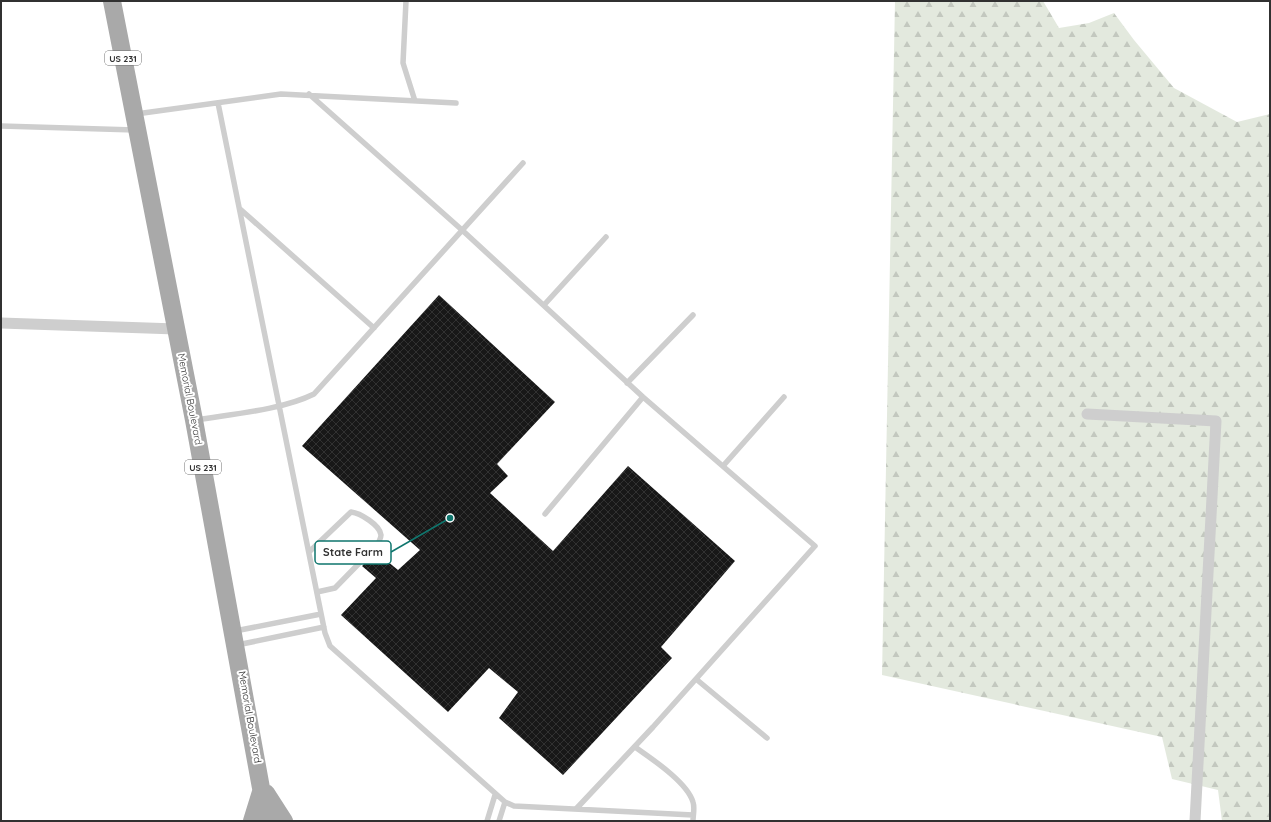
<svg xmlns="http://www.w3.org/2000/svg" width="1271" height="822" font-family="Quicksand,sans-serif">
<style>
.forest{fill:url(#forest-firs)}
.building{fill:url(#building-cross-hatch)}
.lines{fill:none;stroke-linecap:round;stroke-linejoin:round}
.lane{stroke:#cecece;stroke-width:5.5}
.street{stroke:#cecece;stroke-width:11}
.primary{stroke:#a9a9a9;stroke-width:18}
.labels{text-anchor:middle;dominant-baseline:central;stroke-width:4;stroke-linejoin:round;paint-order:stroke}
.shield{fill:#fff;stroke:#6f6f6f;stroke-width:1}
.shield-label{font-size:9px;font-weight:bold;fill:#313131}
.street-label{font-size:10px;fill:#313131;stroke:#fff}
.leader{fill:none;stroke:#0f766e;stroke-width:1.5}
.callout-dot{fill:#0f766e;stroke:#fff;stroke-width:1.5}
.callout{fill:#fff;stroke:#0f766e;stroke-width:1.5}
.callout-label{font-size:11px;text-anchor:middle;font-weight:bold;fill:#313131}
</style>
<defs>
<pattern id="forest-firs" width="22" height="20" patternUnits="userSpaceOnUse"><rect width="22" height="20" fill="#e3e9de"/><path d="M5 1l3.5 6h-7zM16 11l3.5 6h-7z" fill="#c3c8bf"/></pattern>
<pattern id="building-cross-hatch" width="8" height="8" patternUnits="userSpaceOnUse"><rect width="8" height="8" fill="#181818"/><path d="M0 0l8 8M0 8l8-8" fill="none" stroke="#313131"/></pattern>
</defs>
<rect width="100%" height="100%" fill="#fff"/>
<path class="forest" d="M895,1H1043L1059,28L1089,23L1114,13L1134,40L1174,88L1237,122L1270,114V821H1222L1218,790L1172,779L1162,737L882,675Z"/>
<path class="building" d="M439,295L555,402L497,464L508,476L490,493L553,551L628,466L735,561L661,647L672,658L563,775L499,718L518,692L489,668L448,712L341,615L376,578L362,566L376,552L398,570L420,550L302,446Z"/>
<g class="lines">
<path class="lane" d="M406,1L403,63L415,101
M309,94L462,230L643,397L815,546L653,727L576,809
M218,103L325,633L330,646L505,802L514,806L693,815
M136,114L281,94L456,103
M1,126L135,130
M240,209L374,328
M544,305L606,237
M627,383L693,315
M196,420C232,414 282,410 314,394L523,163
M723,466L784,397
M545,514L643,397
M309,552L351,512C360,513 380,525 381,535C381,538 379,541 378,544L335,588L317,592
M235,631L321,614
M237,645L324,627
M696,679L767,738
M635,747C652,759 687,782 693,802C695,808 693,815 693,821
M487,821L495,795
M499,821L505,802"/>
<path class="street" d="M1,323L176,329
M1087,414L1216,421L1195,821"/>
<path class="primary" d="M112,1L194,420L267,821
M266,793L284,821
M252,821L261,792"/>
</g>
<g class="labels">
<g class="shield">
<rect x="105" y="51" width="36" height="14" rx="3"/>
<rect x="185" y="460" width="36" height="14" rx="3"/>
</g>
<g class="shield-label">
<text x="123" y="58">US 231</text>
<text x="203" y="467">US 231</text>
</g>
<g class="street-label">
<text transform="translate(190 399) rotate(79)">Memorial Boulevard</text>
<text transform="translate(250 717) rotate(80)">Memorial Boulevard</text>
</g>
</g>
<path class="leader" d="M450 518L391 552"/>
<circle class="callout-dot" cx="450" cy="518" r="4"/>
<rect class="callout" x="315" y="541" width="76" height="23" rx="4"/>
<g class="callout-label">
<text x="353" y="556">State Farm</text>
</g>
<rect width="1271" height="822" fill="none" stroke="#313131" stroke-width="4"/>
</svg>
